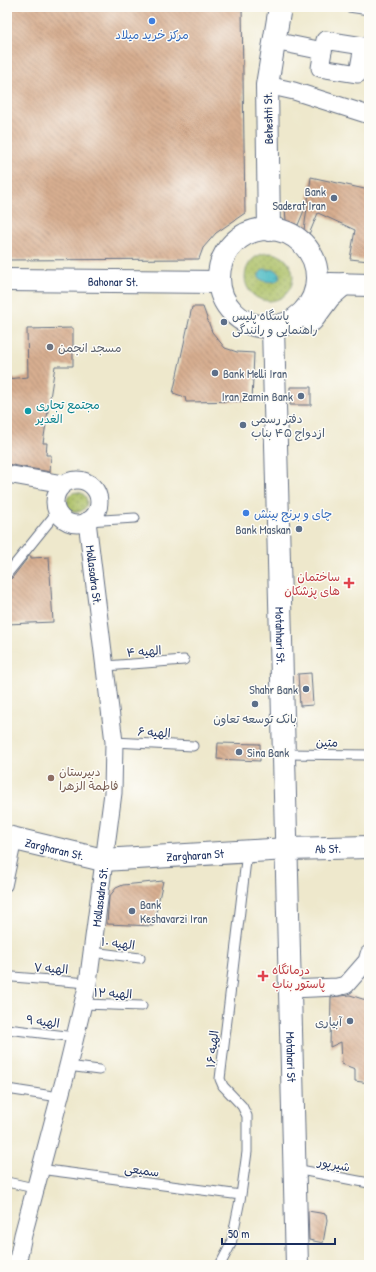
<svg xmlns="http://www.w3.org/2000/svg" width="376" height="1272" font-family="'Patrick Hand','Playpen Sans Arabic',sans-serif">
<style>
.grass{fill:url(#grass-dots);stroke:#627660}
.water{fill:url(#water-ripples);stroke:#327490}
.building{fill:url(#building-back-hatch)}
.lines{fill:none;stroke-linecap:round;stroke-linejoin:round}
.lane-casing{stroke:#657084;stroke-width:11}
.street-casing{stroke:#657084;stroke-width:19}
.secondary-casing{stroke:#657084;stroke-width:24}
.lane{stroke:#fff;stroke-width:9}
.street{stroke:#fff;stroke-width:17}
.secondary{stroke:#fff;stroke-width:22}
.shop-dot{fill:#3f7fe0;stroke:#fdfcf7;stroke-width:1.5}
.service-dot{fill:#5c6f8a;stroke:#fdfcf7;stroke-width:1.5}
.worship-dot{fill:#6b7280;stroke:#fdfcf7;stroke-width:1.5}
.culture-dot{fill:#0f9aa8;stroke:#fdfcf7;stroke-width:1.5}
.health-dot{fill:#e0444e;stroke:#fdfcf7;stroke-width:1.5}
.education-dot{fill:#8d6e63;stroke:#fdfcf7;stroke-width:1.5}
.labels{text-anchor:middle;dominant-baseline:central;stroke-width:3;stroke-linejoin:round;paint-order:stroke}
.shop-label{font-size:12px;fill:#366cbe;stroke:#fdfcf7}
.street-label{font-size:12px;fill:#1b2f5e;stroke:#fdfcf7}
.service-label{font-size:12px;fill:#4e5e75;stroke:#fdfcf7;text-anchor:end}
.worship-label{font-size:12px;fill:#5b616d;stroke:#fdfcf7;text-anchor:start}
.culture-label{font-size:12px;fill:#0d838f;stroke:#fdfcf7;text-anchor:start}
.health-label{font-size:12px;fill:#be3a42;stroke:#fdfcf7;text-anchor:end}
.education-label{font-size:12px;fill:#785e54;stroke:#fdfcf7;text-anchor:start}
</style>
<defs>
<pattern id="grass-dots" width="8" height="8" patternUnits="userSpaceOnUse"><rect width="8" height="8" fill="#a9bd61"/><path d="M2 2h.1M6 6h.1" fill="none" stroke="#899a53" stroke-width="1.8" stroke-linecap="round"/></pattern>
<pattern id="water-ripples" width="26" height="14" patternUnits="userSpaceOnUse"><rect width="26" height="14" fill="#4ab9c2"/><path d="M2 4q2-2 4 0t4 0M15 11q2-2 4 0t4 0" fill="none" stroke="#3d97a1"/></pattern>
<pattern id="building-back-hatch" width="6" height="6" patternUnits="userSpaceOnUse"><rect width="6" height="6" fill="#d7ae90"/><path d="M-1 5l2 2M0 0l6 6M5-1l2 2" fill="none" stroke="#ae8e79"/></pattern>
</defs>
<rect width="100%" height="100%" fill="#fdfcf7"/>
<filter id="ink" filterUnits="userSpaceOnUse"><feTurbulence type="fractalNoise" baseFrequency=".025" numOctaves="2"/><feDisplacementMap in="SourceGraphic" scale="8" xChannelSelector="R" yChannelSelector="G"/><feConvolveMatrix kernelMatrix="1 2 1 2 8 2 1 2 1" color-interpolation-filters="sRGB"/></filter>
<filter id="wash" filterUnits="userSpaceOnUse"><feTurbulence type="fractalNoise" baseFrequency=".012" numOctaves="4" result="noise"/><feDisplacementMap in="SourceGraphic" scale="16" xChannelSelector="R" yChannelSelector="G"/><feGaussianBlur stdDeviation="0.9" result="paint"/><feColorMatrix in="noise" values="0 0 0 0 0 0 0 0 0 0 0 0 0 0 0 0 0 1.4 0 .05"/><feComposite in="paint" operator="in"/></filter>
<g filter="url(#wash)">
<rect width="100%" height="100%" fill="#eee8cc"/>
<path class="grass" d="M245 277a24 24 0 1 1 48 0a24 24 0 1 1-48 0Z
M67 502a10 10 0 1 1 20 0a10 10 0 1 1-20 0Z"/>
<path class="water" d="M264,269L276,270L279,273L280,278L275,282L264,281L259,278V274Z"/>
<g id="blocks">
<path class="building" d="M7,7H242L245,213L216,233L203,248L199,259L7,260Z
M311,177L369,190V261L350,259L355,230L318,213L307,239L303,238Z
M285,207L305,208L298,225L286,221Z
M192,307H203L212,332L225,348L237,352L254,353L252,401L186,402L185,397L173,393Z
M73,328V366H55L43,443H47L46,455H51L50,472L7,464V379L28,377L27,329Z
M290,387H311V405H290Z
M29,556H31V558L49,557L53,622L7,624V580L12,578Z
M311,673L313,705L300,706L298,674Z
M218,743L260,744V761L217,759Z
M163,881L153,926L107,924L109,897L116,888L123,885Z
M350,995L369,1001V1083L355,1081V1069L342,1064L341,1042L330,1047L331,997Z
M308,1211L326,1214L327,1220L323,1243L309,1240Z"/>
</g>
</g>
<g filter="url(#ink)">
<use href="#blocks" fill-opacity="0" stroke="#657084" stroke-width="1"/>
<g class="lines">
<defs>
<path id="lane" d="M349,7L369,10
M87,521L135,518
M7,574L57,512
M106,666L184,660
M114,742L193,746
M285,754L369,755
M7,886L17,840
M92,952L140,958
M13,977L88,983
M83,1004L142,1006
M7,1029L75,1037
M68,1066L99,1070
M7,1089L59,1097
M39,1169L241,1195
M295,1169L369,1183
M7,1182L34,1188
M220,1265L231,1244L241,1195L247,1152V1116L242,1106L223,1086L220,1079L247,852"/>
<g id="street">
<path d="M325,40L363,46L358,74L320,68Z"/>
<path d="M274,41L323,51"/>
<path d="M267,85L294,91L369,115"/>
<path d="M7,474L63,484"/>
<circle cx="77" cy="502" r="22"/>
<path d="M291,989L337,987L346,985L367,961L369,954"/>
<path id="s1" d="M17,1265L23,1235L68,1066L88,983L113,793L114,742L87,521"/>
</g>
<g id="secondary">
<circle cx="268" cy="278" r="49"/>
<path d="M269,230L267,85L280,7"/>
<path id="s2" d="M7,280L219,282"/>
<path d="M330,284L369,285"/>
<path d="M312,320L329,297L344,284"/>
<path id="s3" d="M273,327L297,1265"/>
<path id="s4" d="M7,837L103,860L288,849L369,847"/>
</g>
</defs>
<use href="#lane" class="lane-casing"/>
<use href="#street" class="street-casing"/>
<use href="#secondary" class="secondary-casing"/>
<use href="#lane" class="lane"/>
<use href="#street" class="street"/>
<use href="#secondary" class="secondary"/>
</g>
</g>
<g class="shop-dot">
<circle cx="152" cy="21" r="4"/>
<circle cx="246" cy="513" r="4"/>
</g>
<g class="service-dot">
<circle cx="334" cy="198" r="4"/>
<circle cx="224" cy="322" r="4"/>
<circle cx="215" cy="373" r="4"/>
<circle cx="301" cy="396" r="4"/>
<circle cx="243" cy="425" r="4"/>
<circle cx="299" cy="529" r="4"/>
<circle cx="306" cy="689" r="4"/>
<circle cx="255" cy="704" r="4"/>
<circle cx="239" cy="752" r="4"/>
<circle cx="132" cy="911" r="4"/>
<circle cx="350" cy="1021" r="4"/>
</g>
<circle class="worship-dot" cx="50" cy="347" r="4"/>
<circle class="culture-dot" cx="28" cy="411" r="4"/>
<g class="health-dot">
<path d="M347 577h4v4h4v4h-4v4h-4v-4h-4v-4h4z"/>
<path d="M261 970h4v4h4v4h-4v4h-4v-4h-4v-4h4z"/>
</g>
<circle class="education-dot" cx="51" cy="778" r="4"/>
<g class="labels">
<g class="shop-label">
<text x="152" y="34">مرکز خرید میلاد</text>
<text x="254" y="513" text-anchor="start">چای و برنج بینش</text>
</g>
<g class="street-label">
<text transform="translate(268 118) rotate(-91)">Beheshti St.</text>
<text stroke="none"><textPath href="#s2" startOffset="106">Bahonar St.</textPath></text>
<text transform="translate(94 575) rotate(83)">Mollasadra St.</text>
<text stroke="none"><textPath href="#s3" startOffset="309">Motahhari St.</textPath></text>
<text transform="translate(144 651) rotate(-4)">الهیه ۴</text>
<text transform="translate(154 732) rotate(3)">الهیه ۶</text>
<text transform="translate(327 742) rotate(1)">متین</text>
<text stroke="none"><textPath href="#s4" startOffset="324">Ab St.</textPath></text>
<text stroke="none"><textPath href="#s4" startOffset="49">Zargharan St.</textPath></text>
<text stroke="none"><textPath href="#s4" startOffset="191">Zargharan St</textPath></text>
<text stroke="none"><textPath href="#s1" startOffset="378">Mollasadra St.</textPath></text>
<text transform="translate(118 943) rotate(7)">الهیه ۱۰</text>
<text transform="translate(51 968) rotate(4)">الهیه ۷</text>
<text transform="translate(113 993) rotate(3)">الهیه ۱۲</text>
<text transform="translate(43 1021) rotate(7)">الهیه ۹</text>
<text transform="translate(212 1049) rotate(-84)">الهیه ۱۶</text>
<text stroke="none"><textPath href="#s3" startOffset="730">Motahari St</textPath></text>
<text transform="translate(334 1164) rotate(11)">شیرپور</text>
<text transform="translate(142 1170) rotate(7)">سمیعی</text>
</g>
<g class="service-label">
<text x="326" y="191">Bank<tspan x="326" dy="14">Saderat Iran</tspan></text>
<text x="232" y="315" text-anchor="start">پاسگاه پلیس<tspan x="232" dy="14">راهنمایی و رانندگی</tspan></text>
<text x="223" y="373" text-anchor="start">Bank Melli Iran</text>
<text x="293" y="396">Iran Zamin Bank</text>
<text x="251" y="418" text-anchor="start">دفتر رسمی<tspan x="251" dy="14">ازدواج ۴۵ بناب</tspan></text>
<text x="291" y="529">Bank Maskan</text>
<text x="298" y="689">Shahr Bank</text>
<text x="255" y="718" text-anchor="middle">بانک توسعه تعاون</text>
<text x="247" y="752" text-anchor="start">Sina Bank</text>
<text x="140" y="904" text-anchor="start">Bank<tspan x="140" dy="14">Keshavarzi Iran</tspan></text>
<text x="342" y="1021">آبیاری</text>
</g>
<g class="worship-label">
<text x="58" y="347">مسجد انجمن</text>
</g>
<g class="culture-label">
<text x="36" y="404">مجتمع تجاری<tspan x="36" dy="14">الغدیر</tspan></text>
</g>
<g class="health-label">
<text x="340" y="576">ساختمان<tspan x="340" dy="14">های پزشکان</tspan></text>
<text x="272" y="969" text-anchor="start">درمانگاه<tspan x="272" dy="14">پاستور بناب</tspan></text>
</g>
<g class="education-label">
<text x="59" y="771">دبیرستان<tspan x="59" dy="14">فاطمة الزهرا</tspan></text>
</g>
</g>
<rect width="376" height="1272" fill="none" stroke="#fdfcf7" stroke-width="24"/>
<path d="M222 1238v6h113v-6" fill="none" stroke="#1b2f5e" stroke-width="2"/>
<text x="228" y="1238" font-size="12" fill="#1b2f5e" stroke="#fdfcf7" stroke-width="3" paint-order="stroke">50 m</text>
</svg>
